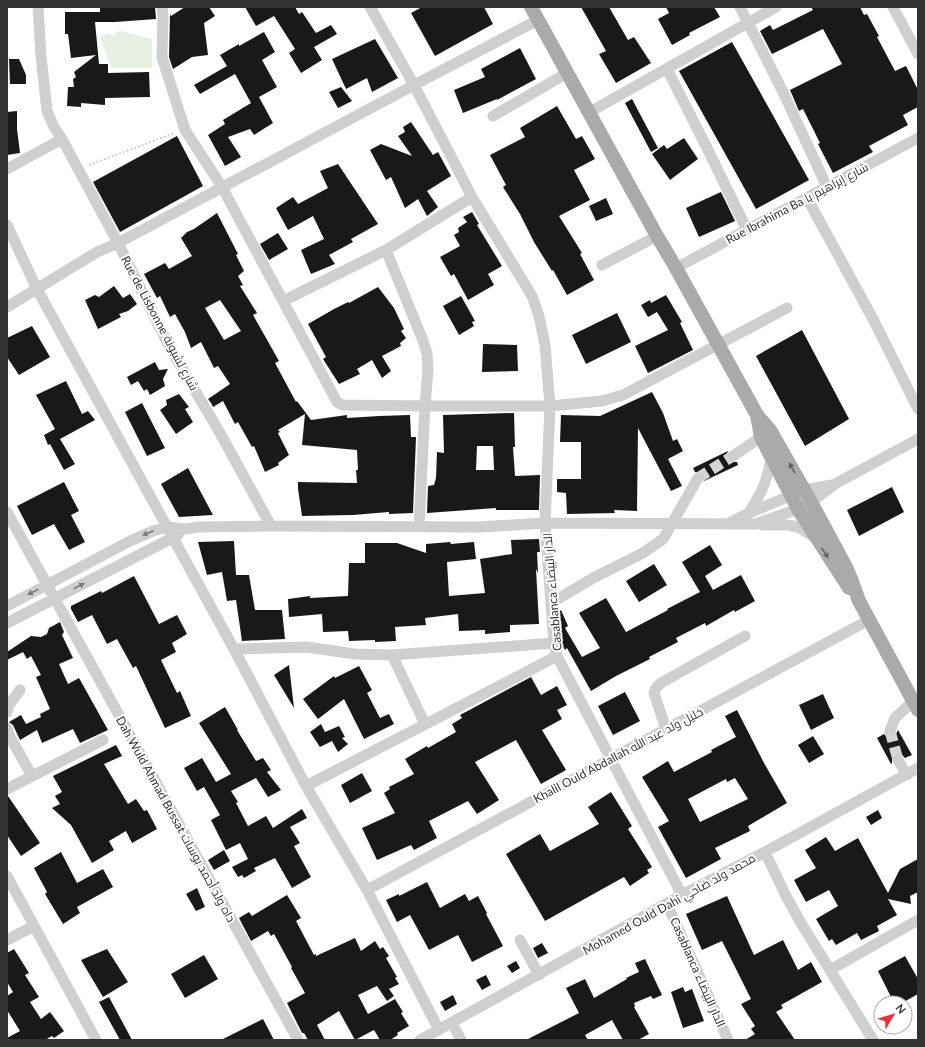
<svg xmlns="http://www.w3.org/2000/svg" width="925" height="1047" font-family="Lato,Cairo,sans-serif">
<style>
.green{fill:#e7efe0}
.building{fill:#191919;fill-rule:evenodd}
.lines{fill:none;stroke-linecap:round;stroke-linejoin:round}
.minor-tunnel{stroke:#d6d6d6;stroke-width:11;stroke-dasharray:11 5.5;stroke-linecap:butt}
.path{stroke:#cfcfcf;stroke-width:2;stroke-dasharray:2 2;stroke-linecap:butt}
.minor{stroke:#cfcfcf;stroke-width:11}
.major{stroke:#aaa;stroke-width:14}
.oneway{fill:#626262}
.oneway2{fill:#797979}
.labels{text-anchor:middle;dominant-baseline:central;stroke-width:4;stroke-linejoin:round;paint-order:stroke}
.street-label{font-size:12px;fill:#323232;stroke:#fff}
</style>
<rect width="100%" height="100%" fill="#fff"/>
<path class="green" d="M119,31L152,39V68H111L100,36L109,33L113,36Z"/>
<path class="building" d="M100,7H155L156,19L115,22H95L99,64H108V73L149,72L150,97L105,98V105L81,103V107L67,106L68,87H74L73,79L76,77L74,72L96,55L71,58L68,34H65V12H100Z
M185,7H209L215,16L204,23L208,55L192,57L173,69L169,57L170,14L171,16Z
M245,7H295L299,14L302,12L316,33L331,25L337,34L314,47L322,60L301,73L289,53L295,49L274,16L256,26Z
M422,7H484L493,24L435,56L411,13Z
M581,7H609L628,40L634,37L651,63L616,83L599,54L606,51Z
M666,7H714L720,17L689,33L690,35L672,45L658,19L669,13Z
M811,7H860L864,15L867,14L879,36L877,37L895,71L906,66L918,90V107L903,115L908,125L869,146L873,152L833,173L818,144L820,143L803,109L799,111L790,90L842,64L823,29L772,54L760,31L770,25L773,30L813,10Z
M264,32L275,52L262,60L277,87L259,97L273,123L254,135L250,129L228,137L241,157L225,166L208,135L225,124L223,120L251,103L235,74L200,94L194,85L227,66L220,55L239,44V46Z
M375,39L398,78L372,92L367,78L346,89L332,59Z
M732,42L809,180L756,209L679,71Z
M520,48L536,79L497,100V99L463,113L454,90L485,77L481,69Z
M9,59H19L26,75V84H10Z
M341,87L352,101L338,108L329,92Z
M632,99L658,148L651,152L625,103Z
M557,106L576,139L582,136L595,159L574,170L590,200L559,216L582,253L580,254L594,280L567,295L553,270L552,271L534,242L520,214L503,187L506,185L490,155L525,137L520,128Z
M17,111V129L20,153L7,155V112Z
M411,122L433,155L438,152L451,176L427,191L438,207L427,216L418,199L405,208L391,177L386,180L370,150L381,144L412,156L398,136L405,132L403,127Z
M177,136L203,186L120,232L93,182Z
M684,138L698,159L670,180L652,154L664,145L667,149Z
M338,164L378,224L351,239L353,242L329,255L335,264L311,274L301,250L324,239L313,216L288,230L276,208L293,197L298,204L328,188L320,171Z
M721,192L735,221L699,237L686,208Z
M606,198L613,214L596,221L589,206Z
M472,212L479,224L477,225L502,266L488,274L494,285L468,300L454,274L451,276L440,257L460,246L454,235L459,232L458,228L467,222L463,217Z
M217,213L238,254L236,255L244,271L238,276L243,285L240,286L257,313L253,315L279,361L275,363L296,402L297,401L311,420L347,415V418L379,416L410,415L411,437H416L413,513L389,514V512L353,515L302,516L298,489V482L357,483L356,470H358L357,450L302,445L305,414L278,430L280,432L278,433L289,455L278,463L279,465L265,472L254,446L252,447L238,422L235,424L223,401L213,407L211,403L208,399L230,384L218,366L214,368L201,342L191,348L185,332L175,314L170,317L160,296L157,298L144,274L165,263L169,269L192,256L181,238L187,232L194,229ZM220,300L241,331L224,340L205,308Z
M278,233L288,249L269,260L260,244Z
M114,286L123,298L130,294L137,304L128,311L119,314L121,317L98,329L85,300L95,295L99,297Z
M378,287L394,308L404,329L401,331L406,338L400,343L401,346L382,356L391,371L382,378L372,360L357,369L360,374L339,384L323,359L326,357L308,324L334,309L348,302L349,303Z
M666,295L682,322L680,323L693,350L648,373L635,346L668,330L657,312L648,317L641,305L650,300L651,303Z
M461,296L475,321L472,322L474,326L459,335L443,306Z
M617,313L631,342L586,364L572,335Z
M32,326L50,357L19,375L7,357V338Z
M802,330L849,419L805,446L756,356Z
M483,344L517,345L518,371L482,372Z
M155,362L159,370L168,369L163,379L165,386L150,395L147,389L144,391L138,381L131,385L127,377Z
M66,381L82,414L88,411L95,420L60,439L75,464L64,470L50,444L48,445L44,435L55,429L36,395Z
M652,392L663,413L673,441L677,439L683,451L668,459L682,486L671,491L638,428L637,511L614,510L615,513L567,514L566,493L557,492V479H581V442H560L561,415L600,416Z
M179,394L189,407L185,409L193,422L176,434L160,410L167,405L166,400Z
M142,403L165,448L147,456L125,412Z
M514,413L515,447H513L515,476L540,475L539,510H496V508L427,513L428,486L434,485L436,478L437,452L444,453L443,415ZM477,446H493L494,470H476Z
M728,451L726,456L727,460L730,462H737L738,465L704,481V474L701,472H695L693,468Z
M188,468L213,515L179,517L161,484Z
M64,482L79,511L71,515L85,542L69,550L54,524L32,535L17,506Z
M892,487L904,512L859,536L847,510Z
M539,539L540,552H537L538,573L536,569L539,624L510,625V632L485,634V630L459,631L458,614L425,618L426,625L395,627L396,641L375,642V640L349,641L348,631L323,632L322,614L289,617L288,599L310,596V598L348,596L349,563H365V543H397L426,553V544L450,542L451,544L474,542L476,559L447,562L449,596L485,593L480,559L512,554L511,540Z
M234,541L236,575H249L255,610H282L285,639L242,641L236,600L227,601L222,572L207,575L198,542Z
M710,545L722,565L705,576L713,590L741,575L755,601L735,612L734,610L706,626L705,623L676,638L678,642L649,657L650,659L616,676L591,691L567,648L565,650L562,645L559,612L561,610L568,626L565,628L582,657L600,648L579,613L606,598L626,632L668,610L667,609L700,592L682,562Z
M654,564L667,585L639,602L626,581Z
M134,576L159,624L177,615L187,634L172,643L176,652L161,660L177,693L180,691L191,716L165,728L136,666L133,668L117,639L107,644L92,615L78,622L71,609V606L101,591L102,593Z
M60,622L64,632L62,635L73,658L59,664L68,684L79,678L108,730L80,743L73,729L42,743L37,730L20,740L13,725L9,722L21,715L26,724L41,717L40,714L50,709L36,677L41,675L31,656L27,659L23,652L7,660V652L31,636L41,637L47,634L49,628Z
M289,665L294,708L274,675Z
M359,666L372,690L367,693L380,718L389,714L394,724L364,739L344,699L318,719L303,699L334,676L335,678Z
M531,677L541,695L557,686L567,705L557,710L562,719L542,730L566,770L541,784L516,740L475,762L499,800L477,814L468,801L429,821L437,838L414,850L411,845L377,860L362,828L395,813L384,793L390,789L389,787L414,774L405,759L427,746L428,748L456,732L452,724L462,718L460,715Z
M625,692L640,721L613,735L598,706Z
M823,694L834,718L811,730L799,705Z
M225,707L238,730H237L256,761L263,758L271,770L267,772L281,790L268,797L256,778L231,791L238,802L236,803L248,826L266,816L273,828L302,809L307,818L290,827L300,843L294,846L311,877L292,888L275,858L254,868L256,871L244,878L242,875L238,877L232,867L248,859L240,843L226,850L211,820L220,815L204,787L197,791L184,768L202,758L216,782L231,774L199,723Z
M737,710L764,763L787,803L748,826L750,831L715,848L721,859L686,878L658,827L669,821L642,777L668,761L674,772L712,752L711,750L736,737L725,716ZM735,778L748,799L700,822L688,799L726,779L727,782Z
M321,724L325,732L339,726L345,737L342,738L348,744L338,752L332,741L320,747L310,732Z
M898,730L912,755L905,758L901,754H895L892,757V763L891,764L877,738L884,734L887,737L891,738L895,736Z
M813,736L824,754L809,763L798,745Z
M116,745L122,756L104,764L128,804L136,799L144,811L147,810L157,829L132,843L126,831L109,841L114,850L92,863L71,825L52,808L60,804L55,796L62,792L53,776Z
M362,773L372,791L350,803L341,785Z
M611,792L632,826L628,829L652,867L647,870L649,873L630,886L624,877L545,921L506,854L540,834L550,851L599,824L588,807Z
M7,796H8L40,843L21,856L7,835Z
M878,810L882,818L871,825L866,817Z
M826,837L835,851L858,838L888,893L900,869L918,859V892L910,896L911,904L888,899L897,915L877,926L879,931L861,940L857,933L836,945L832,939L829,941L816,919L838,906L829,890L806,902L794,880L816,868L805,850Z
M224,850L230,861L214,870L208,860Z
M61,852L77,883L103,869L113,887L77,907L80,913L63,924L45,894L47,892L34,868Z
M427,882L440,908L465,894L469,901L478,896L487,913L486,914L503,946L472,962L458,935L429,950L410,915L397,922L386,900L399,894V896Z
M197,888L205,907L196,911L186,894Z
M287,895L301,918L296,921L314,955L316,954V956L355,938L361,951L375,941L380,949L383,947L389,956L386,958L397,977L395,978L399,984L389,989L394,996L387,1001L377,986L358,995L368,1014L395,999L403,1012L401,1013L409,1026L397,1033L398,1035L390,1040H380L374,1030L355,1040L339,1011L317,1025L325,1040H308L304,1033H302L287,1003L305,993L291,968L292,967L274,934L271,936L268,931L251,941L239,918L249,912L252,916Z
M727,896L754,955L783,940L798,970L811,962L822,982L781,1005L783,1008L776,1012L795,1040H745L755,1034L751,1029L755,1026L741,1004L751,999L722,941L702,950L686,914Z
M542,943L548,953L538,958L533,948Z
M14,949L29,973L25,975L39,997L30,1002L41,1019L50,1012L64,1031L54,1038L52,1036L45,1040H7V1038L20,1031L7,1010V996L13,992L7,982V953Z
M107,949L128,982L103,997L81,960Z
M204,955L218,979L185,998L171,974Z
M905,956L918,979V994L902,1003H894L878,971Z
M645,959L662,995L653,999L651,996L634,1003L635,1006L634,1007L649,1034L638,1040H623L612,1020L585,1035L588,1040H526L579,1013L566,988L585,979L594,998L627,979L626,978L639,972L635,963Z
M516,961L520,968L512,973L507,966Z
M486,975L491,985L482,990L476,980Z
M683,987L685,992L692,989L704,1021L683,1028L671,992Z
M453,995L457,1004L445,1011L440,1002Z
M109,997L132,1040H120L99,1002Z
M263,1019L274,1040H221Z"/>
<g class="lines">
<path class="minor-tunnel" d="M698,478L733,456
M890,731L898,760"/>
<path class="path" d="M89,165L175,133"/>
<path class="minor" d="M38,7L41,56L47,111L54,127L62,139L118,243L170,348L220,433L271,526
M162,7L163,16L162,57L185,130L222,187L337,402L342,405L425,406L419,526
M370,7L414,85L472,197L532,296L539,316L545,345L550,406L545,523L554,643L557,656L682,895
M740,7L783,92L827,187
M893,7L918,54
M667,69L706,146L747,230
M588,113L776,7
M493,116L567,73
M7,169L62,139
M807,198L873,319L918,409
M7,225L37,289L167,527L234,649L306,786L367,890L439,1030
M386,250L422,338L427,353L428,369L425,406H550L602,401L623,395L787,308
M602,265L657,236
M676,268L918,138
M283,301L386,250L472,197
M7,307L97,252L118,243L414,85L538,20
M733,456L761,437
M7,512L298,1040
M749,513C762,491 767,483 771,458
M729,523L749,513L804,490L832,485
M763,525H788L798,527L815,537
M551,603L595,577L643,553L663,539L698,478
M7,606L130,541L153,531L167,527L186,529L198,527L271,526L479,527L545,523L755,524L798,509L811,502L835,484L918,439
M7,623L178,535
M234,649L306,647L355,654L392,655L554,643
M392,655L425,724
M7,712L9,705L20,690
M7,728L10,737L32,776
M666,729L654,693L656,688L661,683L745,636
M890,731L895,718L913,701
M898,760L907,775
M306,786L557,656
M7,789L103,740
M765,852L786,896L801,923L873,1040
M7,876L96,1040
M367,890L869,620
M667,904L728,1040
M7,940L34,926
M520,940L539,975
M830,970L918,920
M452,1023L461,1040
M420,1040L682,895L765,852L918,768"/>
<path class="major" d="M531,7L657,236L676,268L757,415L770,430L811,502L846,567L852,581L859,601L918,710
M757,415L761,437L798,509L849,588"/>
</g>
<defs><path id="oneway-solid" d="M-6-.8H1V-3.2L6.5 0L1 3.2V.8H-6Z"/></defs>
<g class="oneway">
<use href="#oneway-solid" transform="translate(792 468) rotate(-120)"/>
<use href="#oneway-solid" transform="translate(825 553) rotate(57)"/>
</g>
<g class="oneway2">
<use href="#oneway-solid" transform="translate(148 533) rotate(157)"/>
<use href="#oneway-solid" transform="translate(79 586) rotate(-27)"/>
<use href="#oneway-solid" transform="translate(33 592) rotate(152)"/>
</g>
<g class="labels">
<g class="street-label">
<text transform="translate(797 203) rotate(-28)">Rue Ibrahima Ba شارع إبراهيم با</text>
<text transform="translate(160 323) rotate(62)">Rue de Lisbonne شارع لشبونة</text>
<text transform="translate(552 592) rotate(-95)">Casablanca الدار البيضاء</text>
<text transform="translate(618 755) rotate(-28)">Khalil Ould Abdallah خليل ولد عبد الله</text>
<text transform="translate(176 819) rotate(61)">Dah Wuld Ahmad Bussat داه ولد أحمد بوسات</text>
<text transform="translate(669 904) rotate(-29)">Mohamed Ould Dahi محمد ولد ضاحي</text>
<text transform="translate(698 972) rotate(66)">Casablanca الدار البيضاء</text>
</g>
</g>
<rect width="925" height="1047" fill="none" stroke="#323232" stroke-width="16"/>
<g transform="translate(893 1015) rotate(52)"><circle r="19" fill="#ffffff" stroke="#adadad"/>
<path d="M0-3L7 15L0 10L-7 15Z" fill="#ec3234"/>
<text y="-6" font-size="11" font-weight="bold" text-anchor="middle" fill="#323232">N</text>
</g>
</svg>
